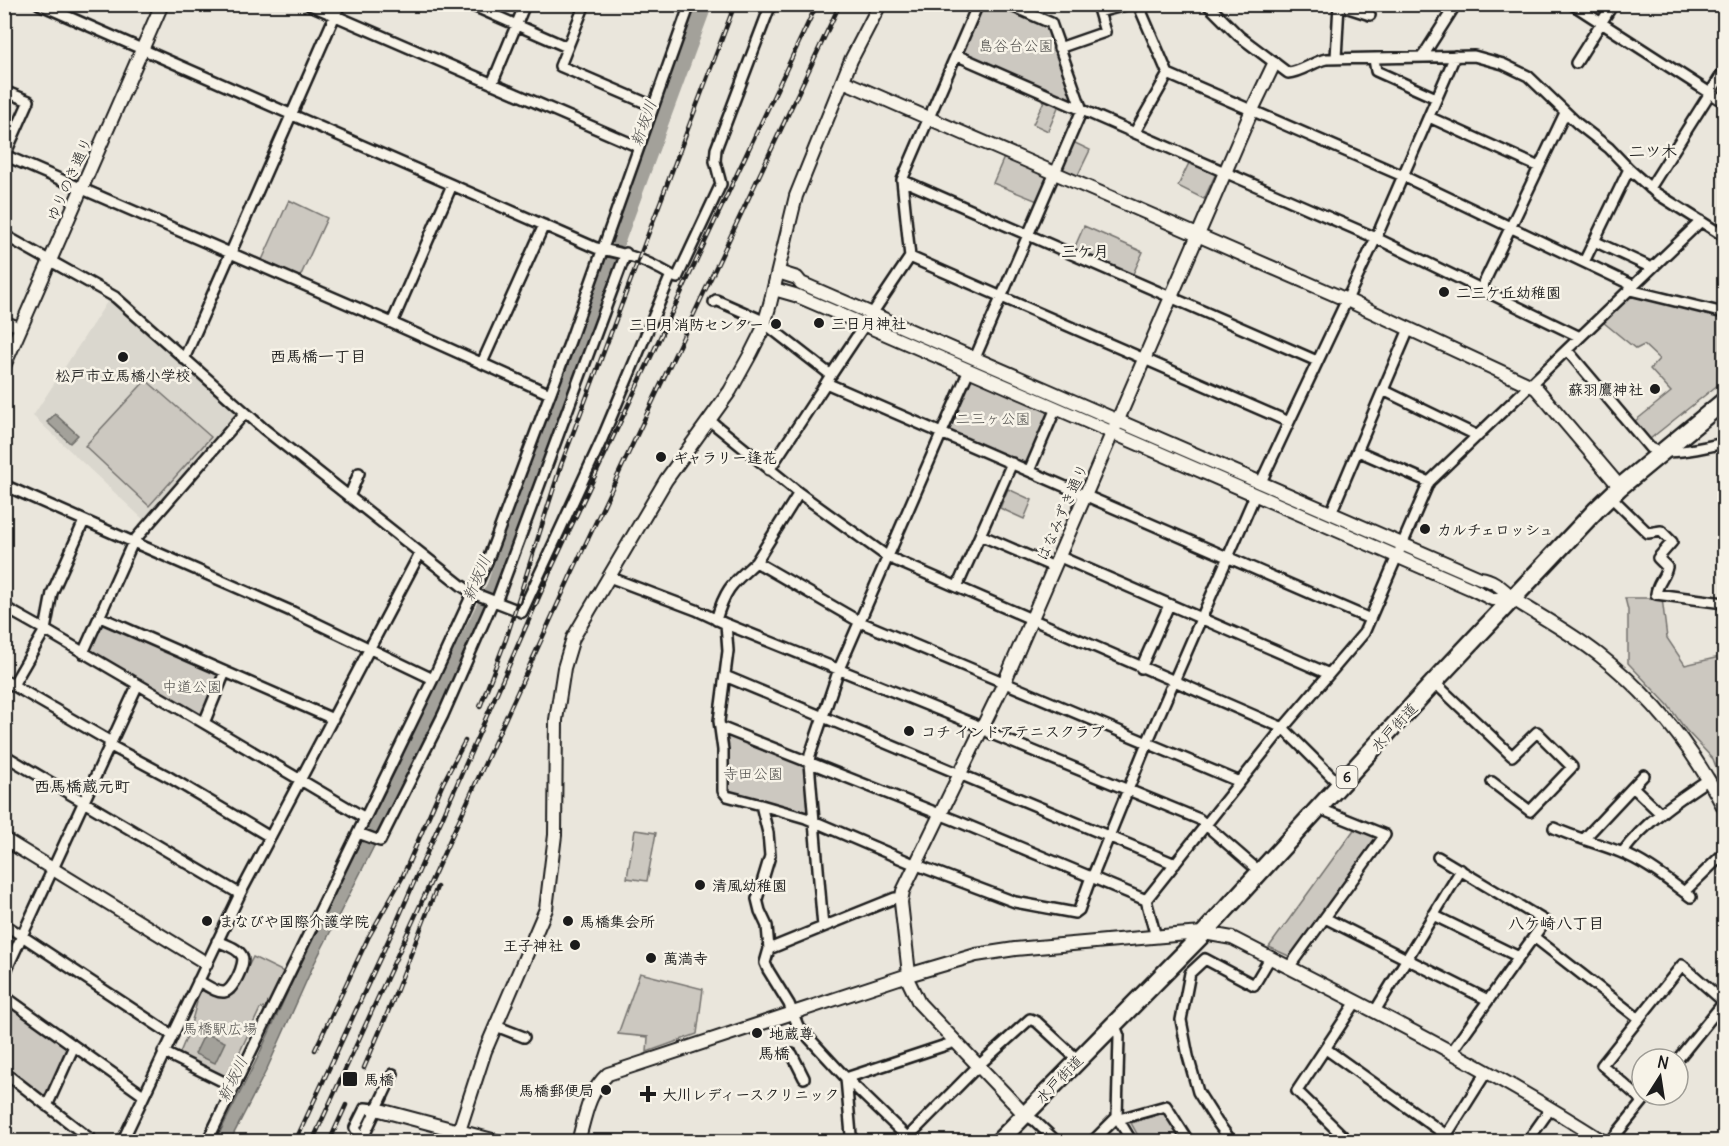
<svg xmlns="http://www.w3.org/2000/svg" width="1729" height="1146" font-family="Delius,'Klee One',sans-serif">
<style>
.built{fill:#dad7ce}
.green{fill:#ccc8c0;stroke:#74726e;stroke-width:1.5}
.water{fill:#a3a19a;stroke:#6d6c68;stroke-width:1.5}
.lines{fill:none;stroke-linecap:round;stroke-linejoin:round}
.river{stroke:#a3a19a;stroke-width:15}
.street-casing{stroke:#1c1c1c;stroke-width:14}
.secondary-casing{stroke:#1c1c1c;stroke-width:16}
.highway-casing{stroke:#1c1c1c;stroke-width:21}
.street{stroke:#f7f3e8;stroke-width:9}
.secondary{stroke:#f7f3e8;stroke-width:12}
.highway{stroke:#f7f3e8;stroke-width:16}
.rail-casing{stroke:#1c1c1c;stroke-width:4.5}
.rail{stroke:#f7f3e8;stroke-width:2;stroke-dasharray:7;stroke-linecap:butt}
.poi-dot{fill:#1c1c1c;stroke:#f7f3e8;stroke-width:2}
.labels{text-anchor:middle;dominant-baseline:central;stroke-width:5;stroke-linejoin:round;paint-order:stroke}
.shield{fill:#f7f3e8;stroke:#5e5c59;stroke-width:1.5}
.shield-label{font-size:14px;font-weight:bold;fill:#1c1c1c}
.park-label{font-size:15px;fill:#51504d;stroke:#f7f3e8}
.street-label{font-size:15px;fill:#1c1c1c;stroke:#f7f3e8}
.poi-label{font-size:15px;font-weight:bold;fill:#1c1c1c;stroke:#f7f3e8;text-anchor:start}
.water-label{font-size:16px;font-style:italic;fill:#52514e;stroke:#f7f3e8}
.neighbourhood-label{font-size:16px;font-weight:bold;fill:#1c1c1c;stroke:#f7f3e8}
</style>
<rect width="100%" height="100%" fill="#eae6dc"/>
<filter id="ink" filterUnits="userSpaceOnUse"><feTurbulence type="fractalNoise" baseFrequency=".0167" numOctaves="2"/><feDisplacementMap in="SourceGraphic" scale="12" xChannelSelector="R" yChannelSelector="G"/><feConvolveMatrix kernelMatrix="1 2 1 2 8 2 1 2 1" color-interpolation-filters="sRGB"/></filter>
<g filter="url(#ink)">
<path class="built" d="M109,299L240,414L145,521L33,416Z"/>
<path class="green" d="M981,5H999L1049,28L1077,105L961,51Z
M665,84L671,87L655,131L649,128Z
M1045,99L1059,105L1048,131L1033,124Z
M1073,142L1090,150L1076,179L1058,172Z
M1005,155L1052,175L1040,202L993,183Z
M1190,161L1216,173L1204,199L1178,186Z
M289,200L327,218L300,277L262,260Z
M1084,226L1143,252L1132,276L1073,251Z
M1633,295L1724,316V380L1650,439L1635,421L1671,392L1650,369L1659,359L1644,345L1636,349L1603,322L1629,296Z
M972,374L1051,411L1026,466L947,431Z
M146,380L211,437L149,506L85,446Z
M1008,489L1032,500L1024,519L1000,508Z
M1625,598H1662L1667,638L1685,665L1724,656V788L1713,759L1686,730L1668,705L1628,663V610Z
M104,623L217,672L219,679L204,713L197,715L91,652C90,643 96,627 104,623Z
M726,734L804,764L810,812L805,815L726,791L724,736Z
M1356,827L1374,833L1375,839L1291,957L1269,947Z
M635,830L656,833L647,881L627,878Z
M253,957L286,973L268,1007L260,1009L226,1081L179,1055L189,1031L197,1002L195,997L199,989C211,995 220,1001 234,994Z
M640,973L703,989L697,1034L647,1052L648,1037L618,1034Z
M4,1001L67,1046L68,1049L48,1093L41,1096L5,1067Z
M1167,1112L1185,1141H1141L1131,1123Z"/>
<path class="water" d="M55,414L78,435L70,443L47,422Z
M414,733L424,740L372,850L314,964L266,1071L230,1141L215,1142L257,1059L305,954Z
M205,1033L225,1042L215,1063L195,1054Z"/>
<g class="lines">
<path class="river" d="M411,753L494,586L620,234L705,4"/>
<defs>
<path id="street" d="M39,4L596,248C628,254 643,259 671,275
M308,4L639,147
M469,4L567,47
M585,4L560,66L653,106
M1138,4L1168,74L1403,176L1634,286
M1207,4L1239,36L1288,73C1301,72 1313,62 1326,59L1474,56L1503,64L1528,76L1578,124L1609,148L1629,169L1656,193L1724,236
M1572,4L1724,102
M1339,5L1370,15
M1059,48L1105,32L1099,12L1130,4
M956,55L1376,238L1580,337
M1423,56L1456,4
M1336,58L1339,4
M1374,59L1376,71L1436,98
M1576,63L1613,4
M492,84L525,4
M4,91L29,101L5,155
M1429,117L1539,167
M1135,132L1168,74
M4,155L392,323L550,394
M902,180L1317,361
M1650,188L1724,71
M4,235L115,297L264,429L462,586L473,593L522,612L602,439L671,275L677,278L721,184L715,161L716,149L771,4
M1594,241L1652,268
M910,257L1289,422L1376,238L1455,56
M1584,262L1629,169
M1481,289L1565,113
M1630,290L1724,313
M714,302L716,300L759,319L831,375L826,383L1370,619
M4,321L21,328
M392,323L452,185
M1409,329L1383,390L1478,436
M1567,350L1650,448C1668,457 1705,447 1724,443
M975,358L1082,110L1051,23L1007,4
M184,359L340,4
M482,363L544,225
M831,375L910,257L902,180L978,4
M245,413L133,542L293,612L433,679
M709,420L799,493L888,557L1283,728L1340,785
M1358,451L1429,482
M769,470L826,383
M1029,471L1056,408
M1261,482L1289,422
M4,485L133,542L83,653
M799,493L756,562L860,622L1240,782
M1610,496L1648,533L1661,531L1672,542L1658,558L1667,567C1665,578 1657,583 1656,594L1724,603
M349,497L359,473
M1331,513L1383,390
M84,521L52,593L45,630L204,723L225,672
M980,535L1054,567
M1058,556L1329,674
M609,577L696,610L726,624L728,651L719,721L723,750V791L727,796L761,805L768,833L770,856L757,899L760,911L767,926L769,949L765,963L768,970L789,1004L798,1026L846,1078L912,1142
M957,587L1012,463
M496,602L626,253
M4,607L45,630L13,685
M100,617L333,719
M716,620C726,587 732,584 756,562
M726,624L974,724L992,734L1199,819L1260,872
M1141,668L1169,605
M725,676L1175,864
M4,680L111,742
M1434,682L1512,756L1537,732L1572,767L1530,811L1492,782
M204,723L365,818
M720,727L957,821L1146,900L1156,937
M109,745L169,777L270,837
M4,755L240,894
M1633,787L1660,813
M761,805L806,818L909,862L1015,902L1075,913L1079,910L1091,877
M1554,828C1575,838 1598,843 1620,852C1646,862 1669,881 1691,897
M358,833L380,841L443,715L493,601
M1584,839L1644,775
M1622,853C1646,821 1676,801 1709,779
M1438,857L1545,921L1452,1051
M1092,878L1147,743L1255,495
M1684,892L1724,853
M901,898H895L823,927L809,763L810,755L839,669L969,370
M1146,900L1283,728L1364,633L1429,482L1701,221
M1433,915L1519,957
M1325,918L1488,1000
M4,924L172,1035
M1534,937L1639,1019
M769,949L823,927
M1289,967L1385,835L1318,808
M4,975L138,684
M198,981C205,984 216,993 224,992C233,991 246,963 242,956C238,948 224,944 217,941
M4,996L143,1095
M1375,1011L1461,870
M1114,1023L1119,1036L1117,1117L1132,1142
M496,1026L524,1037
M1326,1049L1446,1135
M163,1052L234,1087
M792,1054L804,1078
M4,1072L94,1142
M1643,1101L1602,1065L1682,965L1724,1002L1678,1059
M47,1106L74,1046
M1025,1115L1035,1121L1057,1142
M1119,1119L1166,1106L1189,1142
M362,1140L355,1128L365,1108L376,1109
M905,1140L978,1066L1030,1019L1037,1022L1078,1060
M122,1142L240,894L420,553
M207,1142L433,679L487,562L570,341L690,4
M361,1142L393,1074
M850,1142L851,1135L846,1078L955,1042
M1092,1142L1117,1117
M1232,1142L1217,1122L1198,1092L1188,1056L1181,1020L1190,973L1205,959L1254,985L1270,958
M1349,1142L1297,1091L1356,1002
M1442,1142L1487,1071
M1527,1142L1551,1108
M1610,1142L1648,1095"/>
<path id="secondary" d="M843,81L1347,300L1536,388L1620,487
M778,272L797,278L801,283L1480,578C1498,580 1507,595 1521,604C1547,620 1574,635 1598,654C1651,695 1693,748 1724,808
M774,289L795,295L865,325L1472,589L1492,599H1512
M4,366L162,4
M4,839L206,963
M376,1109L500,1142
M1025,1115L919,1003L906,976L909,974L901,902L903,891L1004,683L1252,110L1274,64
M459,1131L485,1051L546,909L555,835L556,720L564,668L573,638L666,480L730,391L751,353L762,331L770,304L796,196L851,60L880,4
M578,1142C585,1117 588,1092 608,1074L908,975L976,955L1015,949L1175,935L1204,933L1232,938C1358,1003 1485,1065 1604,1142"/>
<path id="highway" d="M998,1142L1204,933L1434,682L1597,509L1620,487L1724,401"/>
</defs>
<use href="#street" class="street-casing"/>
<use href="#secondary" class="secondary-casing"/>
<use href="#highway" class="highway-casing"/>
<use href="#street" class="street"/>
<use href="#secondary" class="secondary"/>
<use href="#highway" class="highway"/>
<defs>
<path id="rail" d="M480,707L506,639L561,465L735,4
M315,1050L368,938L402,878L443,783L465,741
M364,1068L393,1000L437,887
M295,1142L394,928L552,567L817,4
M312,1142L570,577L840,4
M329,1142L346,1105"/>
</defs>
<use href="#rail" class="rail-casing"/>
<use href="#rail" class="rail"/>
</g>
</g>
<g class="poi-dot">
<circle cx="1444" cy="292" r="6"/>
<circle cx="819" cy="323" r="6"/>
<circle cx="776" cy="324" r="6"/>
<circle cx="123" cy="357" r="6"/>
<circle cx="1655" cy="389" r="6"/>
<circle cx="661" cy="457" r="6"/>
<circle cx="1425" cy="529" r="6"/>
<circle cx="909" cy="731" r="6"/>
<circle cx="700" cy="885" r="6"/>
<circle cx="207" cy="921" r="6"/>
<circle cx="568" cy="921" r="6"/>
<circle cx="575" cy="945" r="6"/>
<circle cx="651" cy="958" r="6"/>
<circle cx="757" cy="1033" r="6"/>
<rect x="342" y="1071" width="16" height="16" rx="3"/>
<circle cx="606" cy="1090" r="6"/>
<path d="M645 1085h6v6h6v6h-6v6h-6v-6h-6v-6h6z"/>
</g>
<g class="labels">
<rect class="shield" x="1336.5" y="766" width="21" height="22" rx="4.5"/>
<g class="shield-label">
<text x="1347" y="777">6</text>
</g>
<g class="park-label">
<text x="1016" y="45">島谷台公園</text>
<text x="993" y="418">二三ヶ公園</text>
<text x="192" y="686">中道公園</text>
<text x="753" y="773">寺田公園</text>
<text x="220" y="1028">馬橋駅広場</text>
</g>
<g class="street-label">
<text transform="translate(69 179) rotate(-66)">ゆりのき通り</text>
<text transform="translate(1062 512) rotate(-66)">はなみずき通り</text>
<text transform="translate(1394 727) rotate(-47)">水戸街道</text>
<text transform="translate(1059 1079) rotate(-46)">水戸街道</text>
</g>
<g class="poi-label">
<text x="1456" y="292">二三ケ丘幼稚園</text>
<text x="831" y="323">三日月神社</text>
<text x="764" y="324" text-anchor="end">三日月消防センター</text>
<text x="123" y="375" text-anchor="middle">松戸市立馬橋小学校</text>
<text x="1643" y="389" text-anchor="end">蘇羽鷹神社</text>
<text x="673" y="457">ギャラリー逢花</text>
<text x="1437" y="529">カルチェロッシュ</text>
<text x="921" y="731">コチ インドアテニスクラブ</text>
<text x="712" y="885">清風幼稚園</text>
<text x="219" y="921">まなびや国際介護学院</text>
<text x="580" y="921">馬橋集会所</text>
<text x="563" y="945" text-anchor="end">王子神社</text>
<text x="663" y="958">萬満寺</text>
<text x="769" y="1033">地蔵尊</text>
<text x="364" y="1079">馬橋</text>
<text x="594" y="1090" text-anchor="end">馬橋郵便局</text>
<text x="662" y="1094">大川レディースクリニック</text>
</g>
<g class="water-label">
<text transform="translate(643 123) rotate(-70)">新坂川</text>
<text transform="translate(476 578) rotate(-67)">新坂川</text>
<text transform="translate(232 1079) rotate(-64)">新坂川</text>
</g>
<g class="neighbourhood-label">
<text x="1653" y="151">二ツ木</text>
<text x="1085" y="251">三ケ月</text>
<text x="318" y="356">西馬橋一丁目</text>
<text x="82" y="786">西馬橋蔵元町</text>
<text x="1556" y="923">八ケ崎八丁目</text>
<text x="774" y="1053">馬橋</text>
</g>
</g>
<rect width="1729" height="1146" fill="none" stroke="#f7f3e8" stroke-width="24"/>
<rect x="12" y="12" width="1705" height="1122" fill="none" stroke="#1c1c1c" stroke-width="2" filter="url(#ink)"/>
<g transform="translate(1660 1077) rotate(12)"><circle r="28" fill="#f7f3e8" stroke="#9f9d96" stroke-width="1.5"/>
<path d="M0-4.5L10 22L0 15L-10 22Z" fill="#1c1c1c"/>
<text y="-9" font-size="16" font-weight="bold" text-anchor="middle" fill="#1c1c1c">N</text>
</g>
</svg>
